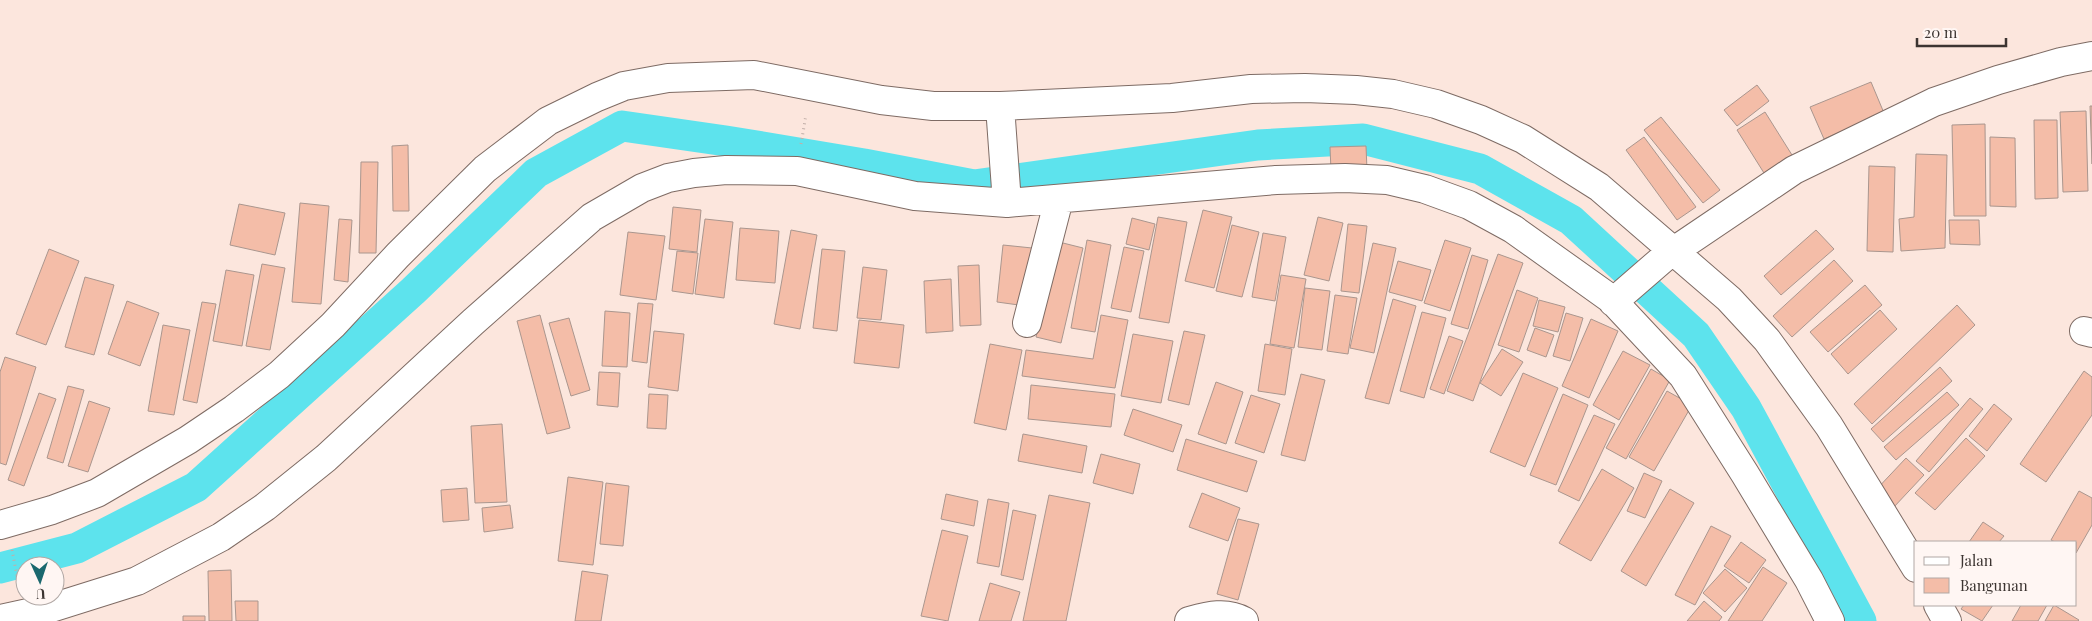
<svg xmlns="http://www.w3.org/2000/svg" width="2092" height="621" font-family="'Playfair Display',serif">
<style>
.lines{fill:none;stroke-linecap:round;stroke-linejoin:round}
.canal{stroke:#5de3ed;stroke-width:31}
.building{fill:#f4bda8;stroke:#aa968e}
.street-casing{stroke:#7e6b64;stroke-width:30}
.path{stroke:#c1afa8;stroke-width:3;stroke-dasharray:1 4;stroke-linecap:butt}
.street{stroke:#fff;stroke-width:28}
</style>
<rect width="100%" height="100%" fill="#fce6dd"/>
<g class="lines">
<path class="canal" d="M0,568L77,548L196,487L413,291L536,173L622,126L726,141L864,164L974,185L1258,145L1363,139L1480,169L1571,220L1696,335L1746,408L1861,621"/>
</g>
<path class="building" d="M1871,82L1884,113L1824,139L1810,107Z
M1757,85L1769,101L1737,126L1724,110Z
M2090,106H2092V164Z
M2086,111L2088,191L2063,192L2060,112Z
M1765,112L1792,155L1764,173L1737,130Z
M1661,117L1720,190L1703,203L1644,130Z
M2034,120H2057L2058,198L2035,199Z
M1985,124L1986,216H1954L1952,125Z
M1644,137L1696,207L1677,220L1626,150Z
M1990,137L2015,138L2016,207L1990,206Z
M408,145L409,211H393L392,146Z
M1366,146L1367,170L1331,171L1330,147Z
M1916,154L1947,155L1945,248L1901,251L1899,219L1914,217Z
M361,162H378L376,253H359Z
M1869,166L1895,167L1893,252L1867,251Z
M300,203L329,206L321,304L292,302Z
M239,204L285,213L275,255L230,245Z
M673,207L701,210L697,252L669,249Z
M1203,210L1232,217L1214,288L1185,281Z
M1158,217L1187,222L1169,323L1139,318Z
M1318,217L1343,223L1329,281L1304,275Z
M1132,218L1155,224L1149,250L1126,244Z
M339,219L352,220L348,282L334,280Z
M705,219L733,222L724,298L695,294Z
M1949,220H1979L1980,245L1950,244Z
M1348,224L1367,226L1359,293L1341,291Z
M1232,225L1259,232L1242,297L1216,291Z
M740,228L779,231L775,283L736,280Z
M791,230L817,235L800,329L774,324Z
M1816,230L1834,249L1781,295L1764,276Z
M628,232L665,236L656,300L620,295Z
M1263,233L1286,237L1275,301L1252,297Z
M1087,240L1111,245L1095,332L1071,328Z
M1445,240L1471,248L1450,311L1424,303Z
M1059,242L1083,248L1061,343L1036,337Z
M1373,243L1396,248L1374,353L1350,348Z
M1003,245L1032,248L1026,306L997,302Z
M1124,247L1144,251L1131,312L1111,308Z
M49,249L79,261L46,345L16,334Z
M822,249L845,251L837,331L813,328Z
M677,251L698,253L693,294L672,291Z
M1498,254L1523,263L1473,401L1447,391Z
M1472,255L1488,260L1468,329L1451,324Z
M1834,260L1853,281L1792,337L1773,316Z
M1398,261L1431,270L1422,301L1389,292Z
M262,264L285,268L270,350L246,346Z
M979,265L981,325L960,326L958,266Z
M863,267L887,270L881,320L857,318Z
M226,270L254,275L242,346L213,341Z
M1281,275L1306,279L1294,348L1270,344Z
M85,277L114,285L94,355L65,347Z
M951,279L953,331L926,333L924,281Z
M1865,285L1882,305L1828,352L1810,332Z
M1305,288L1330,291L1322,350L1298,347Z
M1517,290L1538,298L1519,352L1498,345Z
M1335,295L1357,298L1348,354L1327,351Z
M1393,299L1416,306L1389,404L1365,398Z
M1539,300L1565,307L1558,332L1533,326Z
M127,301L159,313L140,366L108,354Z
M202,302L216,304L197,403L183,400Z
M638,303L653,304L647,363L632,361Z
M1957,305L1975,325L1872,424L1854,404Z
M1880,310L1897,329L1848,374L1831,354Z
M605,311L630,313L627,367L602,366Z
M1422,312L1446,318L1424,398L1400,391Z
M1566,313L1583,318L1570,361L1553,356Z
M540,315L570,428L547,434L517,321Z
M1101,315L1128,320L1115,388L1022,376L1026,350L1093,359Z
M569,318L590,390L571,396L549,323Z
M1591,319L1618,331L1589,398L1562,386Z
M859,320L904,325L899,368L854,363Z
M163,325L190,330L174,415L148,411Z
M1535,328L1554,335L1546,357L1527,350Z
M654,331L684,334L678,391L648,387Z
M1184,331L1205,335L1189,405L1168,400Z
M1133,334L1173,341L1161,403L1121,396Z
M1449,336L1463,341L1444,394L1430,389Z
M990,344L1022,350L1006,430L974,423Z
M1265,344L1292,349L1285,395L1258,391Z
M1502,349L1523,362L1501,396L1480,383Z
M1623,351L1650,365L1619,420L1593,405Z
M5,357L36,367L6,465L0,463V372Z
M1940,367L1952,381L1883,442L1871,429Z
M1651,369L1670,380L1626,459L1606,448Z
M2084,371L2092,377V415L2046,482L2020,464Z
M599,372L620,373L618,407L597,405Z
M1523,373L1558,388L1525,467L1490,452Z
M1301,374L1325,380L1305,461L1281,455Z
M1216,382L1243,392L1226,444L1198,434Z
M1031,385L1115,394L1111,427L1028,419Z
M68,386L84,390L63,463L47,458Z
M1667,391L1692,405L1654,471L1629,457Z
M1947,392L1959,405L1896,460L1884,447Z
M39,393L56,399L24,486L8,480Z
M649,394L668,395L666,429L647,428Z
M1563,394L1588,405L1556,485L1530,475Z
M1251,395L1280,404L1264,453L1235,443Z
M1970,398L1983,409L1929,472L1916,461Z
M89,401L110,408L88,472L68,466Z
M1994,404L2012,419L1987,451L1969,436Z
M1133,409L1182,425L1173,452L1124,435Z
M1594,415L1615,424L1579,501L1558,491Z
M502,424L507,502L475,503L471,426Z
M1023,434L1087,446L1082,473L1018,461Z
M1966,438L1985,456L1935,510L1915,493Z
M1186,439L1257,461L1247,492L1177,470Z
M1101,454L1140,464L1133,494L1093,483Z
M1906,458L1924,475L1893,508L1874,492Z
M1602,469L1634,488L1591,561L1559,543Z
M1644,473L1662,481L1645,518L1627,511Z
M568,477L603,482L593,565L558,561Z
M606,483L629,486L623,546L600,544Z
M467,488L469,520L443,522L441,490Z
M1670,489L1694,503L1646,586L1621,571Z
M2079,491L2092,498V525L2076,553V542H2055L2051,540Z
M1202,493L1240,508L1228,541L1189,527Z
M946,494L978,501L974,526L941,519Z
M1049,495L1090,503L1066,621H1023Z
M988,499L1009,503L999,567L977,563Z
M510,505L513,528L484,532L482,508Z
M1013,510L1036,515L1023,580L1001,575Z
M1238,519L1259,524L1238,600L1217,594Z
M1983,522L2004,536L1999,542H1969Z
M1711,526L1731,536L1695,605L1675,595Z
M942,530L968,536L948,621L921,616Z
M1741,542L1766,560L1749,583L1724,566Z
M1763,567L1787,583L1762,621H1728Z
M1725,569L1747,588L1725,612L1703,593Z
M231,570L232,621H209L208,571Z
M582,571L608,575L601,621H575Z
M990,583L1020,592L1011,621H979Z
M235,601H258V621H236Z
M1704,601L1722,617L1719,621H1687Z
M1964,605H1993L1982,621L1961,609Z
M2021,605H2047L2038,621H2012Z
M2054,605L2079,620L2078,621H2045Z
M183,616H205V621H183Z"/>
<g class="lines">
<defs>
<path id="street" d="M1000,106L1007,203
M1613,302L1665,257L1794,170L1934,102L1998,80L2061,62L2092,56
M1027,323L1059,199
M2084,331L2092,333
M0,525L52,510L97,493L188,440L234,409L279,375L333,325L398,255L485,169L548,121L597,97L624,86L668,78L754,75L881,100L933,106H1000L1172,98L1251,89L1305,88L1356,90L1393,94L1436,104L1481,120L1523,139L1599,187L1729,299L1767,340L1829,426L1916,568
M1938,605L1947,621
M0,619L51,608L137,581L221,537L265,507L326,458L473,322L592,217L642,188L668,178L694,173L726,170L797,171L915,196L1007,203L1276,180L1345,178L1387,180L1425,189L1469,205L1513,229L1611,299L1683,376L1745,474L1809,580L1830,621
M1189,621C1208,616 1226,611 1244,621"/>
</defs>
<use href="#street" class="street-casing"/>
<path class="path" d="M801,144L806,115
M12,550L19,586"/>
<use href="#street" class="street"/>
</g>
<rect x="1914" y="541" width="162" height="65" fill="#fff6f3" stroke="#b1a8a5"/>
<rect x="1924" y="557" width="25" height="8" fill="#ffffff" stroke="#b1a8a5"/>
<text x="1960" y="566" font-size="15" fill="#3c3431">Jalan</text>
<rect x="1924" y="578" width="25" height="15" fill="#f4bda8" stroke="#b1a8a5"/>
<text x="1960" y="591" font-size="15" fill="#3c3431">Bangunan</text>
<g transform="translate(40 581) rotate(177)"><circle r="24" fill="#fff6f3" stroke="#b1a8a5"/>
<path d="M0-4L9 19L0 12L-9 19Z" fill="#1b686e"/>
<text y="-8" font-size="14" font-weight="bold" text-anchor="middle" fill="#3c3431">U</text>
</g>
<path d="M1917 38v8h89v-8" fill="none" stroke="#3c3431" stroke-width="2.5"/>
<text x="1924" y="38" font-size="15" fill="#3c3431" stroke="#fff6f3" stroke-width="4" paint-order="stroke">20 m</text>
</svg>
